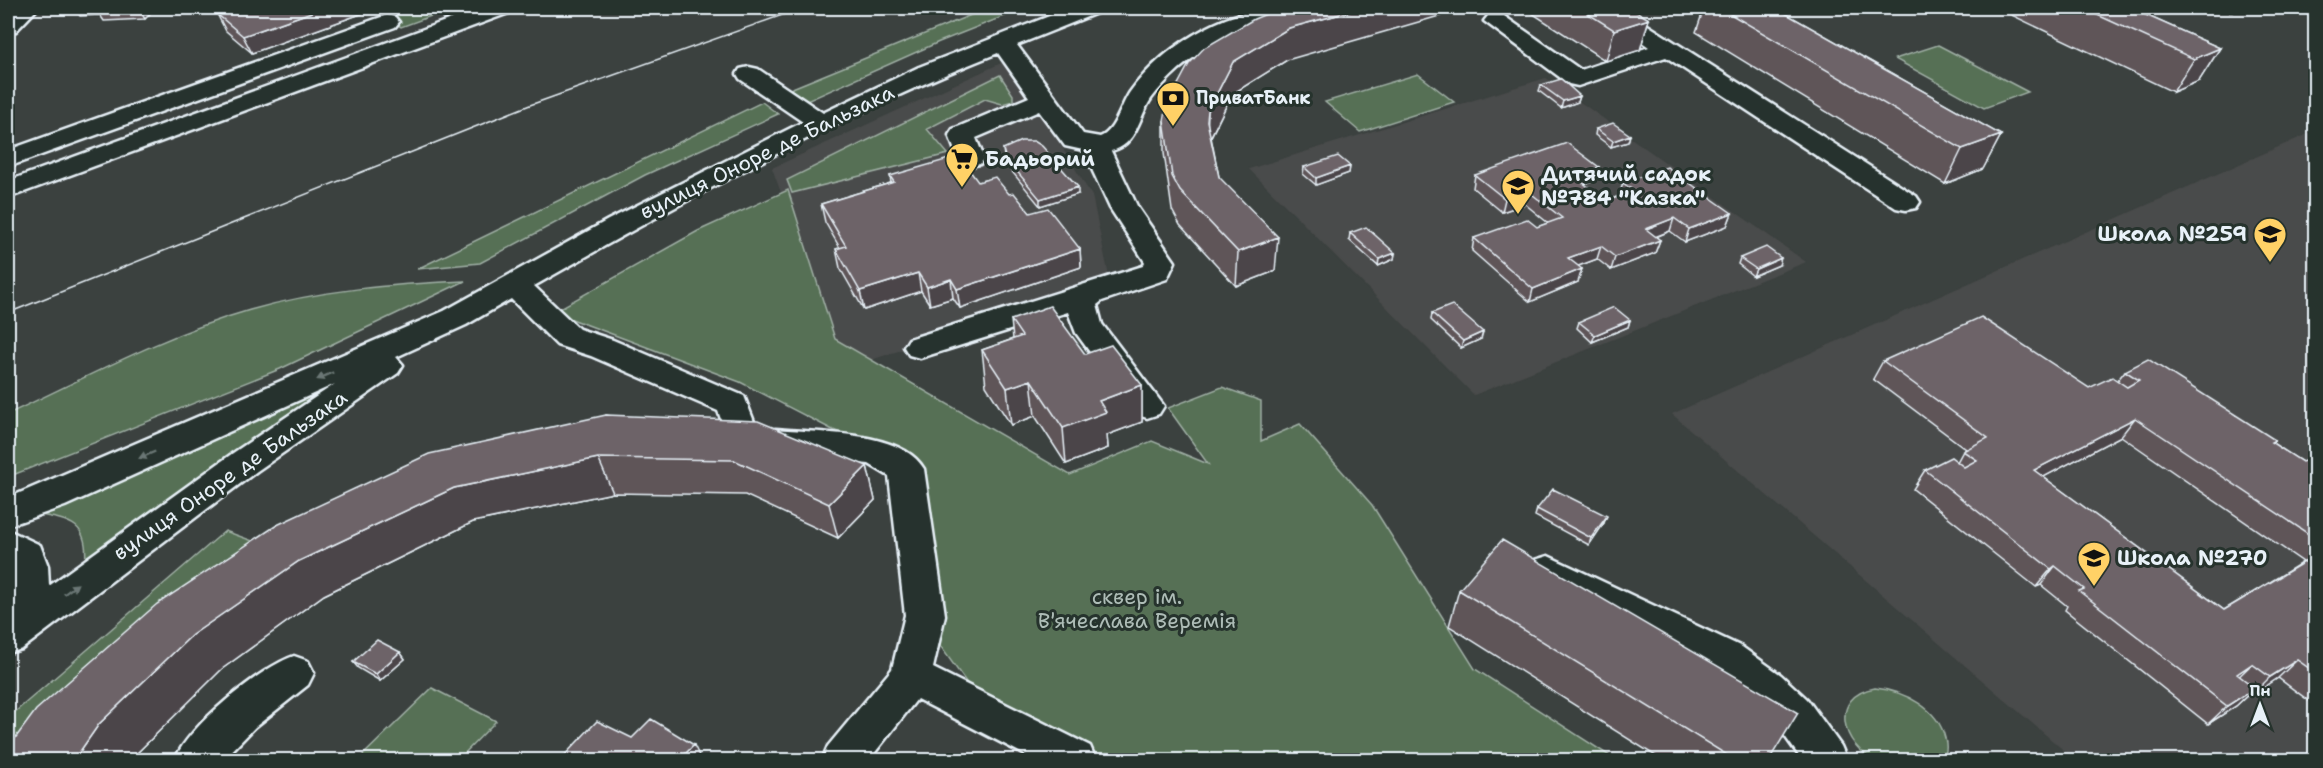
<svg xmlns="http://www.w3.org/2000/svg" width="2323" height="768" font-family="'Shantell Sans',sans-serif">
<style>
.built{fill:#4a4b4b}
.green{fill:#577055;stroke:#a0b0a6;stroke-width:1.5}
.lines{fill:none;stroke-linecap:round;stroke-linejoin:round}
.minor-casing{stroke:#e8f1f8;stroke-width:5}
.major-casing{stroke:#e8f1f8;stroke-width:5}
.minor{fill:#26332d;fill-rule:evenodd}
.major{fill:#26332d;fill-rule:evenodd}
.tram{stroke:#e8f1f8;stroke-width:1.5}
.wall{fill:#5e5559;stroke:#e8f1f8;stroke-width:1.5;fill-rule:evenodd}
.shaded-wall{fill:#4c4549;stroke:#e8f1f8;stroke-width:1.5}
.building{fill:#6d6368;stroke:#e8f1f8;stroke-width:1.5}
.oneway{fill:#6a7674}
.labels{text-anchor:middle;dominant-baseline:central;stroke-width:6;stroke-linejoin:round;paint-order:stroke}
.far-poi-label{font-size:18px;font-weight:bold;fill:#e8f1f8;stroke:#26332d;text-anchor:start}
.street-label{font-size:21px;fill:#e8f1f8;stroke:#26332d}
.poi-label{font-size:21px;font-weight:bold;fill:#e8f1f8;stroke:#26332d;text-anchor:start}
.park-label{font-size:21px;fill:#aebdb7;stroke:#26332d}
</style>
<rect width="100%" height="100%" fill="#3b413f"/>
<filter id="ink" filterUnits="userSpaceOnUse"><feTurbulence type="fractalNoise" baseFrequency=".0167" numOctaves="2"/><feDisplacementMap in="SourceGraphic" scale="12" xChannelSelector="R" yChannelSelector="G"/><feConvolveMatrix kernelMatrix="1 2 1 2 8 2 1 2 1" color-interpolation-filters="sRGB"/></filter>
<g filter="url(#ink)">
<path class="built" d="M1008,60L1092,196L1110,281L871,360L835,339L772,168Z
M1546,78L1806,262L1474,395L1249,169Z
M2315,131V760H2075L1672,414Z"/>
<path class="green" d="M372,8H453L401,27Z
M988,8H1025L939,42L807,101L790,89Z
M1938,45L2028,92L1984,108L1895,59Z
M1418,74L1454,102L1360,132L1325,102Z
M1000,75L1013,95V101L1002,104L985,99L927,129L948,154L792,193L787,180Z
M762,102L778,114L645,175L480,263L417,269Z
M788,190L835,339L1070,475L1152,441L1208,464L1168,408L1222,387L1261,401V441L1300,424L1372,505L1475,669L1616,760H1107L971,689L936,640L913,465L831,429L740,382L553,312L698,231Z
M465,281L280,369L8,477V414C87,377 166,334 250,310C319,290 394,284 465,281Z
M326,389L85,565C90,522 70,520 34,514Z
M225,531L302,559L8,760V718Z
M432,688L496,721L458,760H358Z
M1875,688C1904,691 1938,708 1945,738C1947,746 1947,755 1941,760C1924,760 1890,765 1876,760C1842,747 1828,696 1875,688Z"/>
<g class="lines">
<defs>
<path id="minor" d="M13,8H38L16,31L8,33V13Z
M1070,8H1101L1097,13L1017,45L1083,134L1100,137C1115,132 1121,105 1130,92C1165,43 1237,1 1298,8L1294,13C1253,25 1212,41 1179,69C1169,78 1159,88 1151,99C1138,118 1137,145 1111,151L1138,208L1175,262L1167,279L1102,301L1097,305L1102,324L1164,406L1159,414L1147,418L1135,414L1076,333L1068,312L920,358L909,355L904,347L909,339L1143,266L1145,262L1110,208L1083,150L1065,146L1039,111L976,138L984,158L980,164L970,166L960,164L949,135L953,129L1029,97L998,53C837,117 683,201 534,286L579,329L613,340L744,396L760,437L763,433L775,429C815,433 902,430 924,469L945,615L933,668L1090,746L1096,760H1035L917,699L869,760H822L828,746L892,669L905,615L889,476L869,464L775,455L763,451L759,444L756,449L744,453L732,449L718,411L591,356L557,345L511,299L466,325L396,357L403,365L398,373L257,471L22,649L8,653V599L11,576L8,562V530L40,545L48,566L49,586L233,453L335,384L65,506L8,526V498L444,311L608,220L803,122L740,79L737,74L740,69L749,67L758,69L823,113L919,67Z
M1594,8H1621L1916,196L1920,202L1916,208L1906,210L1896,208L1666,57L1578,86L1569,84L1484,21L1488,16H1504L1581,70L1649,47Z
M387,15L395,17L399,22L395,27L8,167V150Z
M1548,556L1742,647L1781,675L1807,699L1841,746L1847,760H1802L1777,725L1753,699L1714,671L1535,582L1529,571L1535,560Z
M294,656L308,661L314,673L308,685L255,727L223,760H175C186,728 261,667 294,656Z"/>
<path id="major" d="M481,8H513L509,13L8,198V181Z"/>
</defs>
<use href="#minor" class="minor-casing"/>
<use href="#major" class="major-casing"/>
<use href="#minor" class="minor"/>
<use href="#major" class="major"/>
<path class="tram" d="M8,313L530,105L802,8"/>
</g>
<path class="wall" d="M75,8H155L145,19L104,21L100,15L80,16Z
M237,8H368L369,11L252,53L226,31L217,14Z
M1524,8H1630L1649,19L1640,50L1606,61Z
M1704,8H1776L2001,135L1983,169L1945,184L1696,32Z
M1997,8H2130L2220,48L2199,81L2173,92Z
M2219,8H2243L2231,12Z
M1287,60L1232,94L1211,137L1219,177L1275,271L1236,286L1180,225L1172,210L1164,153V121Z
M1541,85L1580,96L1578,102L1561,108L1539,91Z
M1596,129L1630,135L1628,142L1611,147L1595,135Z
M1003,149L1078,194L1040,206L1005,163Z
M1350,166L1349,173L1316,185L1303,174L1304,167Z
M1475,175L1596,180L1584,184L1607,201L1619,196L1623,183L1732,213L1727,226L1685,242L1670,231L1656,237L1660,240L1655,253L1611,270L1597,259L1578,266V282L1530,302L1472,251L1474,238L1537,227L1548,223L1525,204L1502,212L1473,188Z
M890,176L978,182L1009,194L1030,213L1080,249L1081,267L960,308L953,298L930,305L921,291L864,310L840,268L836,249L840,248L825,222L821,204L891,183Z
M1350,233L1395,253L1394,259L1378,266L1349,240Z
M1740,258L1779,265L1753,276L1738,264Z
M1432,313L1481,339L1461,348L1431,320Z
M1011,320L1085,354L1142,385V422L1107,435L1108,448L1066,464L1035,416L1011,425L986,386L982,350L1013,339Z
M1630,320L1628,327L1592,342L1577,328L1579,322Z
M1883,361L2089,388L2117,381L2125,371L2275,440L2272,443L2302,462L2316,465V706L2278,678L2251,696L2249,694L2236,706L2208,724L2065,610L2067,606L2041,585L2036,587L1913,489L1925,470L1957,462L1963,451L1966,449L1873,379ZM2121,436L2303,562L2224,610L2043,477Z
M606,415L867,466L875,500L838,538L745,495L613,493L473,522L324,595L222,669L133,757L131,760H8Z
M1537,509L1604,523L1589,545L1535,516Z
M1459,590L1769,760H1662L1449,626Z
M400,652L405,659L380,681L358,668L353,662Z"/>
<path class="shaded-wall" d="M138,8H155L145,19Z
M323,8H368L369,11L252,53L243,36Z
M1363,8H1467L1287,60L1232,94L1207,144L1208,111L1233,62L1289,28Z
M2234,8H2243L2231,12Z
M1649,19L1640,50L1606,61L1614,30Z
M2220,48L2199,81L2173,92L2194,59Z
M1580,96L1578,102L1561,108L1563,101Z
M1630,135L1628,142L1611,147L1613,141Z
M2001,135L1983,169L1945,184L1962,149Z
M1350,166L1349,173L1316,185V178Z
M1599,167L1596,180L1571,189L1574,176Z
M1078,187V194L1040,206V199Z
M1528,191L1525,204L1502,212L1505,199Z
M1732,213L1727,226L1685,242L1689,229Z
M1674,218L1670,231L1642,242L1646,229Z
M1278,237L1275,271L1236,286L1238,252Z
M1660,240L1655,253L1611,270L1615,257Z
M1601,246L1597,259L1565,271L1568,258Z
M1080,249L1081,267L960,308L957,289Z
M1395,253L1394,259L1378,266L1379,259Z
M1781,258L1779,265L1753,276L1756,269Z
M1582,269L1578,282L1530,302L1533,289Z
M918,273L921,291L864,310L860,291Z
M951,279L953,298L930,305L927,287Z
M1630,320L1628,327L1592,342L1595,335Z
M1483,332L1481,339L1461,348L1463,341Z
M1031,380L1035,416L1011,425L1007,388Z
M1142,385V422L1107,435L1108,448L1066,464L1063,428L1099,401Z
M2135,418L2121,436L2021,489L2034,470Z
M598,458L613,493L473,522L324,595L222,669L133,757L131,760H74L99,724L192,635L299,561L454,488Z
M867,466L875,500L838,538L829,504Z
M1607,516L1604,523L1589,545L1591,538Z
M2055,566L2041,585L2036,587L2051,569Z
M400,652L405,659L380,681L376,674Z
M2297,660L2278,678L2251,696L2270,677Z
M2252,664L2233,682L2237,674Z
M2255,688L2236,706L2208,724L2227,706Z
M694,745L701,760H679Z"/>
<path class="building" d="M98,8H137L96,10Z
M237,8H323L243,36L217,14Z
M1281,8H1363L1289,28L1233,62L1208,111L1207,121L1219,177L1278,237L1238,252L1180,191L1172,176L1164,121L1167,105L1189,64L1204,48L1254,19Z
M1579,8H1630L1649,19L1614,30Z
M1720,8H1776L2001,135L1962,149Z
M2082,8H2130L2220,48L2194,59Z
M1561,79L1580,96L1563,101L1541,85Z
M1613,123L1630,135L1613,141L1596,129Z
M1021,141H1034L1042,146L1078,187L1040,199L1005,157L1003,149Z
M1567,143L1599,167L1574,176L1607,201L1634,191L1623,183L1667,167L1732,213L1689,229L1674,218L1646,229L1660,240L1615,257L1601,246L1568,258L1582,269L1533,289L1474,238L1527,219L1537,227L1562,218L1528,191L1505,199L1475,175Z
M959,156L978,182L995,177L1009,194L1014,193L1030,213L1048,208L1080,249L957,289L951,279L927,287L918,273L860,291L836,249L846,246L821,204L894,182L890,176Z
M1338,156L1350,166L1316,178L1304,167Z
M1366,227L1395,253L1379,259L1350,233Z
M1766,247L1781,258L1756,269L1740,258Z
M1452,305L1483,332L1463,341L1432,313Z
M1050,306L1085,354L1111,345L1142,385L1099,401L1106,412L1063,428L1031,380L1007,388L982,350L1022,336L1011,320Z
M1614,307L1630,320L1595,335L1579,322Z
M1981,317L2089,388L2112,377L2127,387L2139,380L2125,371L2148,359L2275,440L2271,442L2302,462L2307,460L2316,465V539L2135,418L2034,470L2224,610L2316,555V673L2297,660L2270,677L2252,664L2237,674L2255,688L2227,706L2079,591L2084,589L2055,566L2051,569L1925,470L1951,457L1964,467L1977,460L1963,451L1988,438L1883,361Z
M606,415L758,421L867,466L829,504L734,460L598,458L454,488L299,561L192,635L99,724L74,760H8V748L36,710L157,604L277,525L429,454Z
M1553,489L1607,516L1591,538L1537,509Z
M1502,540L1798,713L1769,760H1735L1459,590Z
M377,640L400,652L376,674L353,662Z
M651,719L694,745L679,760H560L597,721L632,738Z"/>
<defs><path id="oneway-solid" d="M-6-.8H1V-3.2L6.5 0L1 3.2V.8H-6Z" transform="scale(1.5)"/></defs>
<g class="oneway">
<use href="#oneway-solid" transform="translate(325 376) rotate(156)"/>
<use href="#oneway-solid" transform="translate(147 455) rotate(157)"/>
<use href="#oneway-solid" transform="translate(71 589) rotate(-37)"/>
</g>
</g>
<defs>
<symbol id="bank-pin" viewBox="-11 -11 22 30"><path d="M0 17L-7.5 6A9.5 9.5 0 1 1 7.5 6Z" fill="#ffd166" stroke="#26332d"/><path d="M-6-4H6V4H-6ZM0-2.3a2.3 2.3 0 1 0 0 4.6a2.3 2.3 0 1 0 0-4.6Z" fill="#111"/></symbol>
<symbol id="supermarket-pin" viewBox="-11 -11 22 30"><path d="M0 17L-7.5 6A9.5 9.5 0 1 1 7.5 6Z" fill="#ffd166" stroke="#26332d"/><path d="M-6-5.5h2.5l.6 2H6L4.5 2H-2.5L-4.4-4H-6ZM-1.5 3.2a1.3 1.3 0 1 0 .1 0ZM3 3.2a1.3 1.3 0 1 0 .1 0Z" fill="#111"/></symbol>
<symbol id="school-pin" viewBox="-11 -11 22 30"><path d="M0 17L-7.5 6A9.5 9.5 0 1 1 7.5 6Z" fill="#ffd166" stroke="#26332d"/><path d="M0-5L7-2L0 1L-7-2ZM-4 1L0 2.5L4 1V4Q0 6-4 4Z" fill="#111"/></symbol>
</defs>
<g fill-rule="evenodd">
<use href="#bank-pin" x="1154" y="79" width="38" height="52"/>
<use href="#supermarket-pin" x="943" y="140" width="38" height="52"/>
<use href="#school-pin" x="1499" y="167" width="38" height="52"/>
<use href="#school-pin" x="2251" y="215" width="38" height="52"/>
<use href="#school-pin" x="2075" y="539" width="38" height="52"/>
</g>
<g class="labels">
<g class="far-poi-label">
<text x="1196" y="98">ПриватБанк</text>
</g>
<g class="street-label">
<text transform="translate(767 152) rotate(-26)">вулиця Оноре де Бальзака</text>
<text transform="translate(230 475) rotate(-35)">вулиця Оноре де Бальзака</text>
</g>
<g class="poi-label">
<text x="985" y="159">Бадьорий</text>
<text x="1541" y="174">Дитячий садок<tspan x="1541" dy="24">№784 "Казка"</tspan></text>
<text x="2247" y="234" text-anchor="end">Школа №259</text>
<text x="2117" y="558">Школа №270</text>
</g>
<g class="park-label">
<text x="1137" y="597">сквер ім.<tspan x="1137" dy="24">В'ячеслава Веремія</tspan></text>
</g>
</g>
<rect width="2323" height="768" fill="none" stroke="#26332d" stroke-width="30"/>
<rect x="15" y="15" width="2293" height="738" fill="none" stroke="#e8f1f8" stroke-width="2" filter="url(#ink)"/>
<g transform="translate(2260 705)" stroke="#26332d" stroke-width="4.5" paint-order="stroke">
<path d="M0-4.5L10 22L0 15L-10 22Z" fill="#e8f1f8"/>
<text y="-9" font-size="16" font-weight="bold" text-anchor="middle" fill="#e8f1f8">Пн</text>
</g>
</svg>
